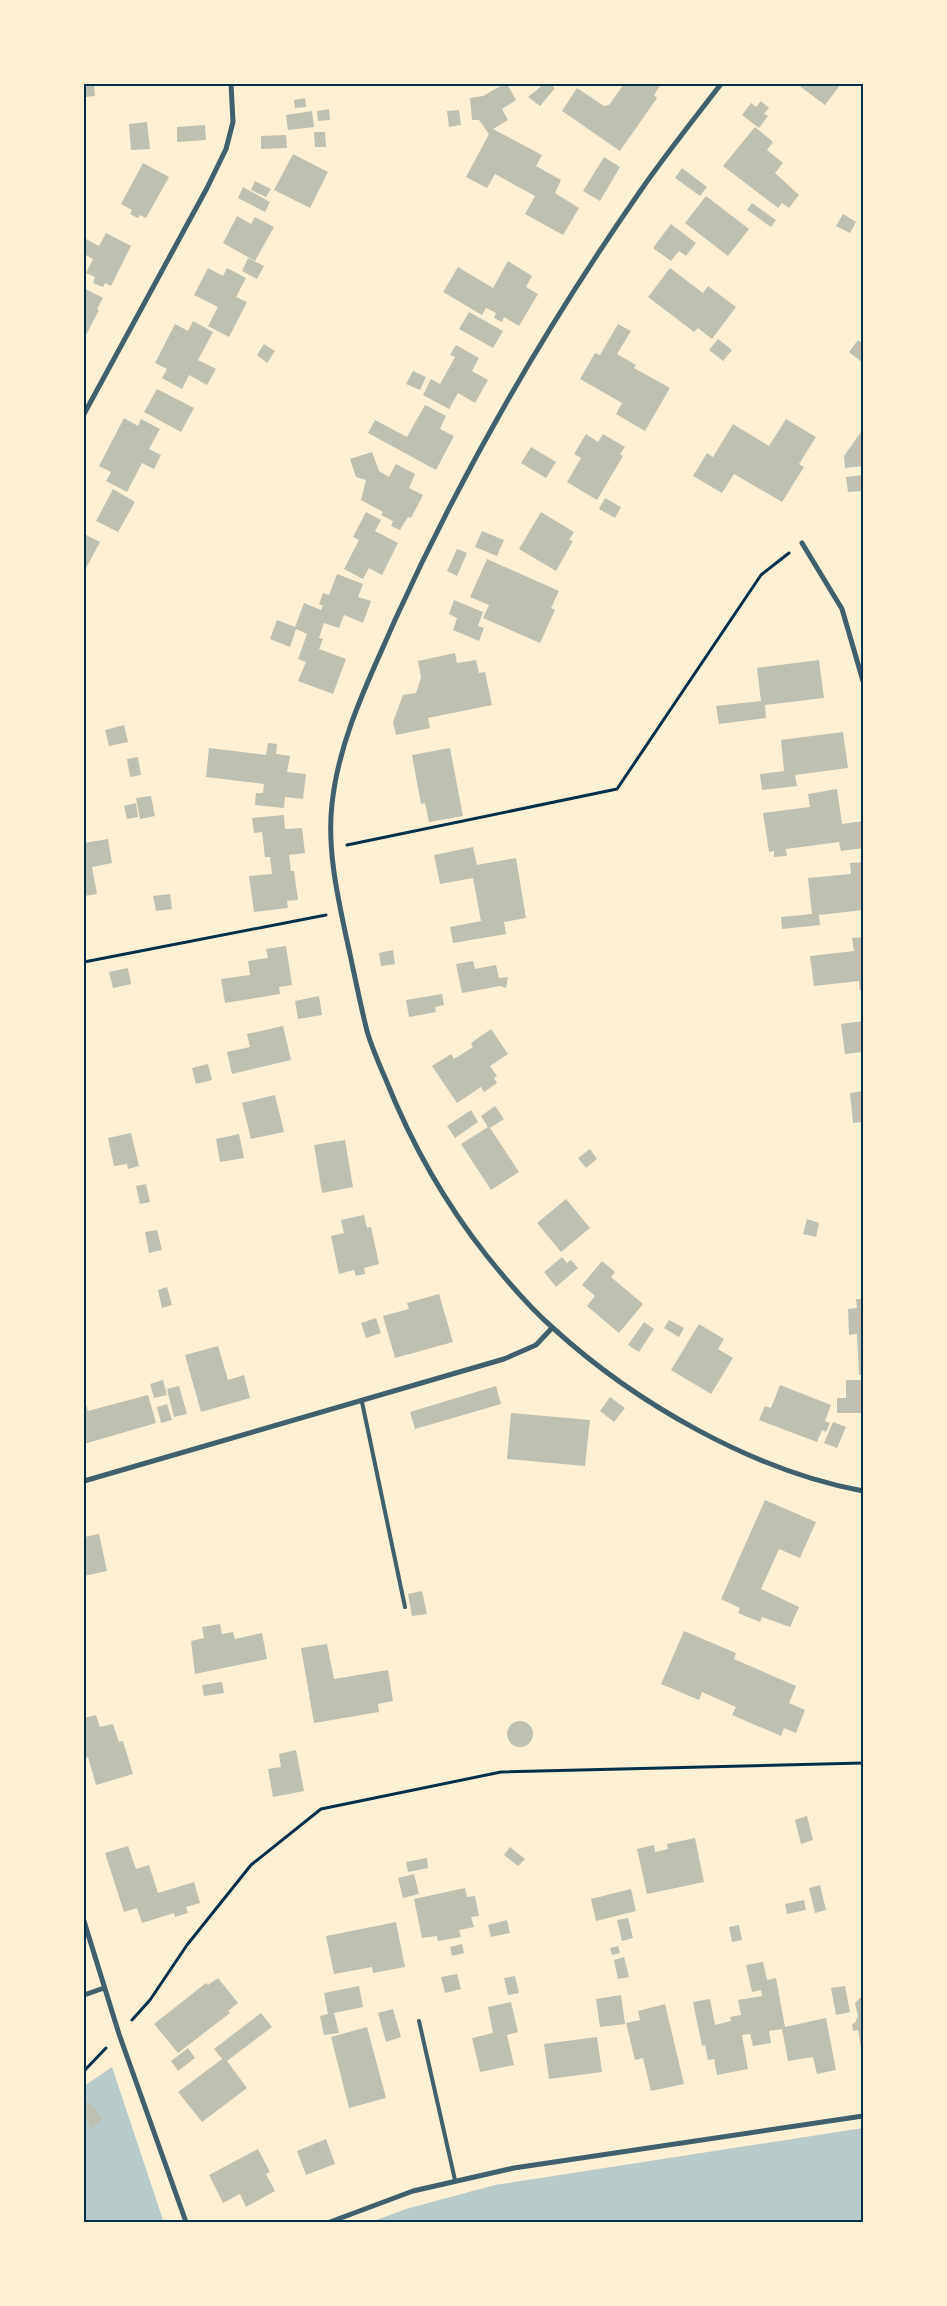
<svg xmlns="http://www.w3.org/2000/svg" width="947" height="2306" font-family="'Alegreya Sans',sans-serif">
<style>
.green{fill:#b9caca}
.building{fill:#bec0b2}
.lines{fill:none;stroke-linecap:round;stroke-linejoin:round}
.path{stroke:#003049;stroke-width:3}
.service{stroke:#3f606c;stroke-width:4}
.minor{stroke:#3f606c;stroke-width:5}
.neatline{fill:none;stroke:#003049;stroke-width:2}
</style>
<rect width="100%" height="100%" fill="#fdf0d5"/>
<path class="green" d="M112,2067L163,2220L160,2222H84V2086Z
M863,2128V2222H371L406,2209L495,2185Z"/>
<path class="building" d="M84,84H94L95,96L85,97Z
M504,84H507L516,100L502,109L508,120L493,129L542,155L536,166L561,180L555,193L579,208L563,235L525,214L535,196L495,174L487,188L466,177L489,134L479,120H472L470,98L483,96Z
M544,84H550L555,88L540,106L528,97Z
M624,84H661L654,95L657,98L620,151L562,111L577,88L604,106L609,105Z
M797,84H841L825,105Z
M305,98L306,107L295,108L294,100Z
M761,101L769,108L764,114L768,116L759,128L742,115L751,103L756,107Z
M329,109L330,120L318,121L317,111Z
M459,110L461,125L449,127L447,111Z
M312,111L314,127L288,130L286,115Z
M147,122L150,149L131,150L129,124Z
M205,125L206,140L177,142V127Z
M755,127L773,142L767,150L783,163L775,173L799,195L789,208L782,203L778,208L723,166Z
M314,132H325L326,147H315Z
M286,135L287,148L261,149V136Z
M293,154L328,172L310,208L274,190Z
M604,157L620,167L600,201L583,191Z
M143,163L169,177L146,218L140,215L138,218L130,214L132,210L121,204Z
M682,168L707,187L700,196L675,178Z
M255,181L271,189L266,197L251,190Z
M243,187L270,202L265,212L238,198Z
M706,196L749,229L728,256L685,223Z
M752,203L776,220L771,227L747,210Z
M843,214L856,222L850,233L836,226Z
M237,216L251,224L255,217L274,227L255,261L223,243Z
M671,224L696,243L686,256L679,251L671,261L653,248Z
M106,233L131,246L111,286L105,283L103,287L93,283L95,277L86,273L93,259L84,254V245L86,239L99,246Z
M248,258L264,266L257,279L242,271Z
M508,261L532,276L526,287L538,294L519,326L504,317L502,322L494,318L496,313L486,308L482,315L443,292L458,267L493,288Z
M208,268L223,276L227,268L246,278L236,297L247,302L229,337L208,326L218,307L194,295Z
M670,268L703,293L708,286L736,307L712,339L698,328L694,332L648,297Z
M84,288L103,298L97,309L99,310L84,339Z
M469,312L503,331L493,348L459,329Z
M193,321L213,332L198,360L216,369L207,385L189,375L182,389L162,378L167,369L155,363L175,324L188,331Z
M618,324L631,331L617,354L636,365L634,368L670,388L645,431L616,414L622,403L580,379L595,353L600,355Z
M718,339L732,350L723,361L709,350Z
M858,340L863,344V363L849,352Z
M264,344L275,351L267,363L257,355Z
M456,345L479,358L472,371L488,380L475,403L458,393L449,409L423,395L431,379L440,384L455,357L450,355Z
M413,371L426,377L420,390L406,384Z
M157,389L194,408L181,432L144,412Z
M425,405L446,416L440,429L454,436L436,470L368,433L375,420L407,437Z
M124,418L138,426L141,419L160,429L149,449L161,455L154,469L142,463L127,492L106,481L111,472L99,466Z
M786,419L816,437L799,464L804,467L782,502L734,474L722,493L693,476L707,453L713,457L733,424L769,446Z
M863,429V466L845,468L844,456Z
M586,434L598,442L603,434L625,447L620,454L623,456L597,500L567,482L581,458L574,454Z
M531,447L556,462L546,478L521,463Z
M372,452L379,471L389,477L396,464L415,474L409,488L423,495L411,518L408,517L400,530L391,526L393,521L381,515L383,512L361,500L366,480L356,477L350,459Z
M863,475V491L848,492L846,477Z
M113,489L135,502L118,532L96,521Z
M605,498L621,507L615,518L599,509Z
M366,512L381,520L375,531L398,543L382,575L369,568L363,579L344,569L359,540L353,537Z
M541,512L574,532L569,540L573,541L556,571L519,549Z
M482,531L504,540L497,556L475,547Z
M84,534L100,542L84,572Z
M457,549L467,553L457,576L447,571Z
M487,559L559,591L551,608L555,610L540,643L483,618L489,605L470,597Z
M337,574L363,584L358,597L371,601L363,623L344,615L339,628L324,623L319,638L323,639L319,649L346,659L333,694L298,681L306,662L298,659L307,634L296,629L290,647L270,639L277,620L295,627L304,603L321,610L323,606L319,604L323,593L329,595Z
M454,600L483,612L478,626L484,628L479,641L453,630L457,618L449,614Z
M455,653L457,663L476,660L479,673L485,672L492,705L428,718L430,728L396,735L393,722L403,695L416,693L421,678L418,661Z
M819,660L824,698L765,705L766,718L719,724L716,706L761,701L757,668Z
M124,725L128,742L109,746L105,730Z
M843,732L848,768L795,775L797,786L762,790L760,774L784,771L781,740Z
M268,743L277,744L276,754L290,756L287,772L306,774L303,799L285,797L284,808L255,805L256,793H263L264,784L206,777L209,748L266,755Z
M450,748L463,816L429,822L425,803L421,804L412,755Z
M138,757L141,775L130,777L127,759Z
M837,789L842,824L863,821V848L841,851L839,842L786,849L787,856L774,857V851L769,852L763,813L810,807L808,794Z
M151,796L155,816L140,819L136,798Z
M136,803L138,817L127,819L124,806Z
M284,815L285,829L302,828L305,853L289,855L291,871H294L298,900L287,901L288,908L254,912L249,876L272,874L270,857H265L262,832L254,833L252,818Z
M108,839L112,863L92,867L97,894L84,896V843Z
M473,847L477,865L516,858L526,918L504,922L506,934L453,943L450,927L481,921L473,878L440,884L434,855Z
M863,862V910L819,915L820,925L782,929L781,917L812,914L808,878L851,874L850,863Z
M170,894L172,909L156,911L153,896Z
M863,937V991H860L859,981L814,986L810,956L854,951L852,938Z
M286,946L292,985L279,987L280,994L225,1003L221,979L250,975L248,961L268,958L266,949Z
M393,950L395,964L381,966L379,953Z
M473,961L475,969L496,965L499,978L508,977L506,988L500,986L462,993L456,964Z
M128,968L131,984L113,988L109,972Z
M442,994L444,1005L435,1007L436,1012L409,1017L406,1000Z
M319,996L322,1015L298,1019L295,1001Z
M863,1021V1052L845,1054L841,1024Z
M283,1026L291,1060L232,1074L227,1052L250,1047L247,1034Z
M491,1029L508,1054L490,1066L497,1076L494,1078L497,1083L484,1092L481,1087L457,1103L432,1066L451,1054L454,1059L473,1047L471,1043Z
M208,1064L212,1080L196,1084L192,1068Z
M863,1091V1122L853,1123L850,1093Z
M275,1095L284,1132L251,1139L242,1103Z
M495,1106L504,1119L490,1128L519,1172L491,1190L461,1144L488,1127L481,1116Z
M471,1110L478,1122L455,1138L447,1126Z
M131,1133L139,1166L128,1169L127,1164L114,1166L108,1138Z
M239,1134L244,1158L220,1162L216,1139Z
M345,1140L353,1187L322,1193L314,1145Z
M590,1149L597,1159L586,1168L578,1158Z
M146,1184L150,1202L140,1204L136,1186Z
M566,1199L590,1228L561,1252L537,1223Z
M364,1215L367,1228L371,1227L379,1264L364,1268L365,1274L356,1276L354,1270L339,1274L331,1236L344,1233L341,1220Z
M807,1219L819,1223L816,1237L803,1234Z
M157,1230L162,1250L149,1253L145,1232Z
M562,1257L567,1263L571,1260L578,1268L556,1287L544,1272Z
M602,1261L615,1272L611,1277L643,1304L619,1333L587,1306L595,1296L582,1285Z
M167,1287L172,1305L162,1308L158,1290Z
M439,1294L453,1342L395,1358L383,1316L409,1309L407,1303Z
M856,1299H863V1375H859L857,1334L849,1335L848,1309L857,1308Z
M376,1318L381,1333L366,1338L361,1323Z
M669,1320L684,1328L679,1337L664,1328Z
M644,1322L654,1329L639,1352L628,1345Z
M699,1324L724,1339L718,1349L733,1358L711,1394L671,1370Z
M218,1346L228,1380L244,1375L250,1398L201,1412L185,1355Z
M163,1380L167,1395L154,1398L150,1384Z
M846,1380H862V1413H837V1398H846Z
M780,1385L831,1405L825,1421L830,1423L826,1432L822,1430L817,1442L759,1420L765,1406L771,1408Z
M179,1386L187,1414L174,1417L167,1389Z
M496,1386L501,1404L415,1429L410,1412Z
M148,1395L156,1423L84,1444V1398L88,1411Z
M610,1397L625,1408L614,1422L600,1411Z
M167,1404L172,1420L161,1423L157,1407Z
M511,1413L590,1420L585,1466L507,1459Z
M833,1422L846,1427L837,1448L824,1443Z
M765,1500L816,1522L800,1558L779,1549L761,1589L799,1607L790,1627L762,1617L760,1622L738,1613L740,1608L721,1599Z
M99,1534L107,1571L84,1576V1537Z
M422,1591L427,1614L412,1616L408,1594Z
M220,1624L222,1634L233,1632L235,1639L262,1633L267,1659L195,1674L191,1641L204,1638L202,1627Z
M684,1631L736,1653L734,1659L796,1686L789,1703L805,1710L796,1733L784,1728L781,1736L732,1715L736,1707L702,1692L699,1700L661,1684Z
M327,1644L334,1679L388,1670L393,1701L378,1704L379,1712L314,1723L301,1648Z
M222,1682L224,1693L204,1696L202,1685Z
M96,1715L100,1727L113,1724L119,1742L123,1741L133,1774L96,1785L88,1757L84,1759V1718Z
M507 1734a13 13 0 1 1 26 0a13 13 0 1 1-26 0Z
M296,1750L304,1791L273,1797L268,1769L281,1767L279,1754Z
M807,1816L813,1840L801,1844L795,1820Z
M695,1838L704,1882L647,1894L637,1849L654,1845L655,1852L668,1849L667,1844Z
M128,1846L136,1869L149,1865L158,1893L194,1882L200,1903L186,1907L188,1913L175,1917L174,1913L142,1923L137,1908L124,1912L105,1853Z
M510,1847L525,1859L518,1866L504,1855Z
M427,1858L428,1868L408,1872L406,1862Z
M414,1874L419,1894L403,1898L398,1878Z
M820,1885L826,1910L815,1913L809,1888Z
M465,1888L467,1897L475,1896L479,1916L471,1917L474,1927L459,1930L461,1937L438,1941L437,1936L422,1938L414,1899Z
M631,1889L636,1911L596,1921L591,1899Z
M804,1900L806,1910L787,1914L785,1904Z
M628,1918L633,1938L622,1941L617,1920Z
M507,1920L510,1933L491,1937L488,1925Z
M396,1922L405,1967L373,1973L372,1967L334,1974L326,1936Z
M739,1925L742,1940L732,1942L729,1927Z
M462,1944L464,1953L452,1956L450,1947Z
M618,1946L620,1953L612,1955L610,1948Z
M624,1957L629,1977L618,1979L614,1960Z
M763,1962L767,1980L776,1978L785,2027L826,2018L836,2070L817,2074L813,2057L788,2061L782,2029L769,2031L771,2043L753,2046L750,2034L742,2035L748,2069L717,2075L714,2059L708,2060L705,2045L702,2046L693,2002L710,1999L715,2025L731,2021L730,2017L741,2015L738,2000L762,1996L761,1990L752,1992L746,1965Z
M457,1974L461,1989L445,1993L441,1977Z
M515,1976L519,1993L508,1995L504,1978Z
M218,1978L238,2003L228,2011L230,2013L178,2053L154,2024L206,1983L208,1985Z
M359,1986L363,2007L334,2013L339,2033L324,2035L320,2016L328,2014L324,1993Z
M845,1986L850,2012L836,2015L831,1988Z
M621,1995L625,2024L600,2027L596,1999Z
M863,1995V2048H861L858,2030L853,2031L852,2024L855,2023L858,2016L855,2003Z
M511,2002L518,2032L507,2035L514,2065L480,2072L472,2038L493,2033L488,2007Z
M665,2004L684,2084L651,2091L643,2058L635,2060L626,2023L640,2020L638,2011Z
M393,2009L401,2037L386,2042L378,2013Z
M261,2013L272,2027L227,2061L247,2088L202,2122L178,2092L222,2059L214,2049Z
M367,2027L386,2098L349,2108L331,2037Z
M597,2037L602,2072L549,2079L544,2044Z
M188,2048L195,2058L178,2071L171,2061Z
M87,2100L103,2118L92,2128L86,2121L84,2124V2103Z
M326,2139L335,2164L306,2175L297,2151Z
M258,2149L270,2172L266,2174L275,2191L246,2207L240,2194L223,2203L209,2175Z"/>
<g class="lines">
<path class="path" d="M347,845L617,789L761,575L789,553
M84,962L326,915
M132,2020L150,2000L187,1945L251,1865L321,1809L501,1772L863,1763
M84,2071L106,2048"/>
<path class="service" d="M362,1402L405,1607
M419,2021L455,2180"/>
<path class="minor" d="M721,84C694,119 666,154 641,190C547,325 463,470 395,620C369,680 339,738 332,804C327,847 337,894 346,936C353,967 359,999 367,1031C372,1048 379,1064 386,1080C412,1145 444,1202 487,1256C507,1281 529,1307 553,1328C635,1403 754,1471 863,1491
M84,414L207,188L226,149L233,122L231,84
M802,543L842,609L863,681
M84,1481L504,1359L536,1345L552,1328
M84,1921L119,2034L186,2222
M84,1995L104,1988
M330,2222L413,2191L514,2168L863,2116"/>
</g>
<rect width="947" height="2306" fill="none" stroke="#fdf0d5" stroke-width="170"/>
<rect x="85" y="85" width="777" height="2136" class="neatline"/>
</svg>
